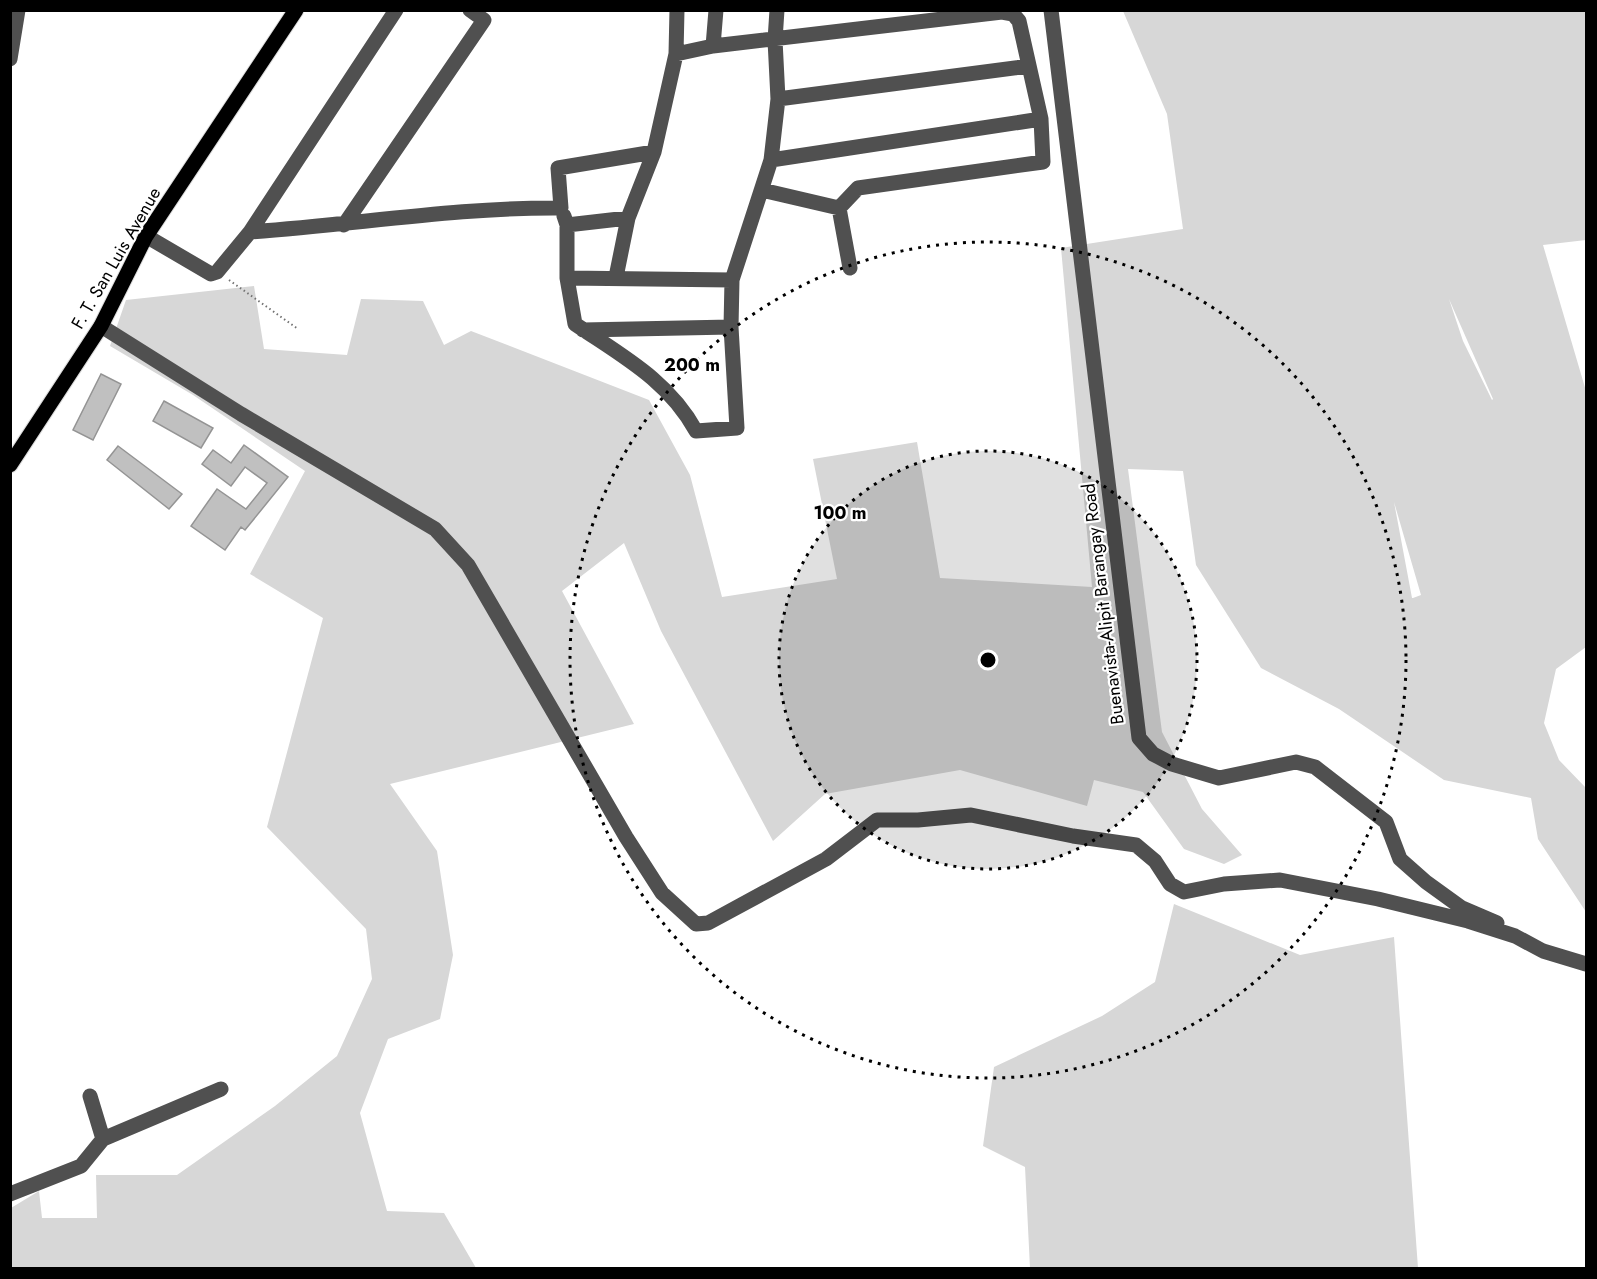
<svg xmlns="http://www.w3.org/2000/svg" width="1597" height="1279" font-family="Jost,sans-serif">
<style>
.green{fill:#d7d7d7;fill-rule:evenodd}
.building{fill:#c0c0c0;stroke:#949494;stroke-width:1.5}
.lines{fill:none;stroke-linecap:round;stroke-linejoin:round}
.major-casing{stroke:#dbdbdb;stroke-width:17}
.path{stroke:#727272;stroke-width:2;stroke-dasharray:1.5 3;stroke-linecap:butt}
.minor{stroke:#505050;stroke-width:15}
.major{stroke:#000;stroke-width:15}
.ring{fill:none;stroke:#000;stroke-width:3;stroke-dasharray:3 6}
.labels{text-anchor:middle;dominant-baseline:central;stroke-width:4.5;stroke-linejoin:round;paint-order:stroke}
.street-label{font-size:18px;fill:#000;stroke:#fff}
.centre{fill:#000;stroke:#fff;stroke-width:3}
.ring-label{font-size:18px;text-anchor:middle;font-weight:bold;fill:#000;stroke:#fff;stroke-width:4.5;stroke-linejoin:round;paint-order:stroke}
</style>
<rect width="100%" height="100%" fill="#fff"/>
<path class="green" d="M1123,11H1586V240L1543,245L1586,391V647L1556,669L1544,723L1559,760L1586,788V912L1538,839L1531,798L1444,780L1339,709L1261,668L1196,565L1183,471L1128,469L1162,732L1202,809L1242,855L1224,864L1184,849L1143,792L1094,780L1087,806L960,770L825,794L773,841L661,631L624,543L562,591L634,724L390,784L437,851L453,955L440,1019L388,1039L360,1113L387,1211L444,1213L476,1268H11V1208L39,1191L42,1218H97L96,1175H177L275,1106L337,1056L372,979L366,929L267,827L323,618L250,574L305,471L193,395L110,346L126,300L254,286L264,349L347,355L361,299L423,301L444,345L471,331L649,400L690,475L722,597L837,579L813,459L917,442L940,578L1092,587L1061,248L1183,229L1167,114ZM1449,299L1493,399L1492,400L1463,341ZM1394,502L1421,595L1413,598H1412Z
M1174,904L1300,955L1394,937L1418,1268H1030L1025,1167L983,1146L994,1067L1102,1016L1155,982Z"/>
<path class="building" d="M101,374L121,384L93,440L73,430Z
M164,401L213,428L201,448L153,421Z
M244,445L288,477L245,530L241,527L225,550L191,526L217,489L246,509L267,483L245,467L231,486L202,464L213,450L231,463Z
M118,446L182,494L169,509L107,460Z"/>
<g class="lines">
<defs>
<path id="major" d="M10,465L101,326L146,236L296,10"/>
</defs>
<use href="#major" class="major-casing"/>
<path class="path" d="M229,280L298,329"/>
<path class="minor" d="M1051,10L1139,738L1153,754L1172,764L1219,778L1296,762L1315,767L1386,822L1400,859L1426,882L1462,908L1497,923
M713,46L716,10
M676,54L677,10
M10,59L18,10
M778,99L1029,66
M771,160L1041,119
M762,190L839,208L850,268
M564,216L567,225L628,218
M344,225L484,20L470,10
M567,225V278L575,324C622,356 668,380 696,431L737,428L731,327L732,280L771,160L778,99L775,40L777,10
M250,232C354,225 457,207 561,208L558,168L654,152
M146,236L211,274L217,272L250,232L396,10
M616,277L628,218L654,152L676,54L713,46L1002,12L1013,14L1019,21L1041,119L1043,162L858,188L839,208
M567,278L732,280
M101,326L241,414L435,529L468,565L626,837L662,893L696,924L708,923L826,859L877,820H918L971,815L1073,836L1136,845L1155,861L1170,884L1184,892L1224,884L1280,880L1378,899L1468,921L1515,936L1543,951L1586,964
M583,330L731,327
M90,1096L103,1139
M10,1194L81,1166L103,1139L221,1089"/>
<use href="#major" class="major"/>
</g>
<circle cx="988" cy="660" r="209" fill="#000" fill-opacity=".12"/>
<g class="ring">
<circle cx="988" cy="660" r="209"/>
<circle cx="988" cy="660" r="418"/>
</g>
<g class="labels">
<g class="street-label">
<text transform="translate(116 258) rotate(-60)">F. T. San Luis Avenue</text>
<text transform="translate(1103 604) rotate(-97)">Buenavista-Alipit Barangay Road</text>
</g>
</g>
<circle cx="988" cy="660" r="9" class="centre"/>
<g class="ring-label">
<text x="692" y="371">200 m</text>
<text x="840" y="519">100 m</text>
</g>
<rect width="1597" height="1279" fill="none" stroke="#000000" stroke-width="24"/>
</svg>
